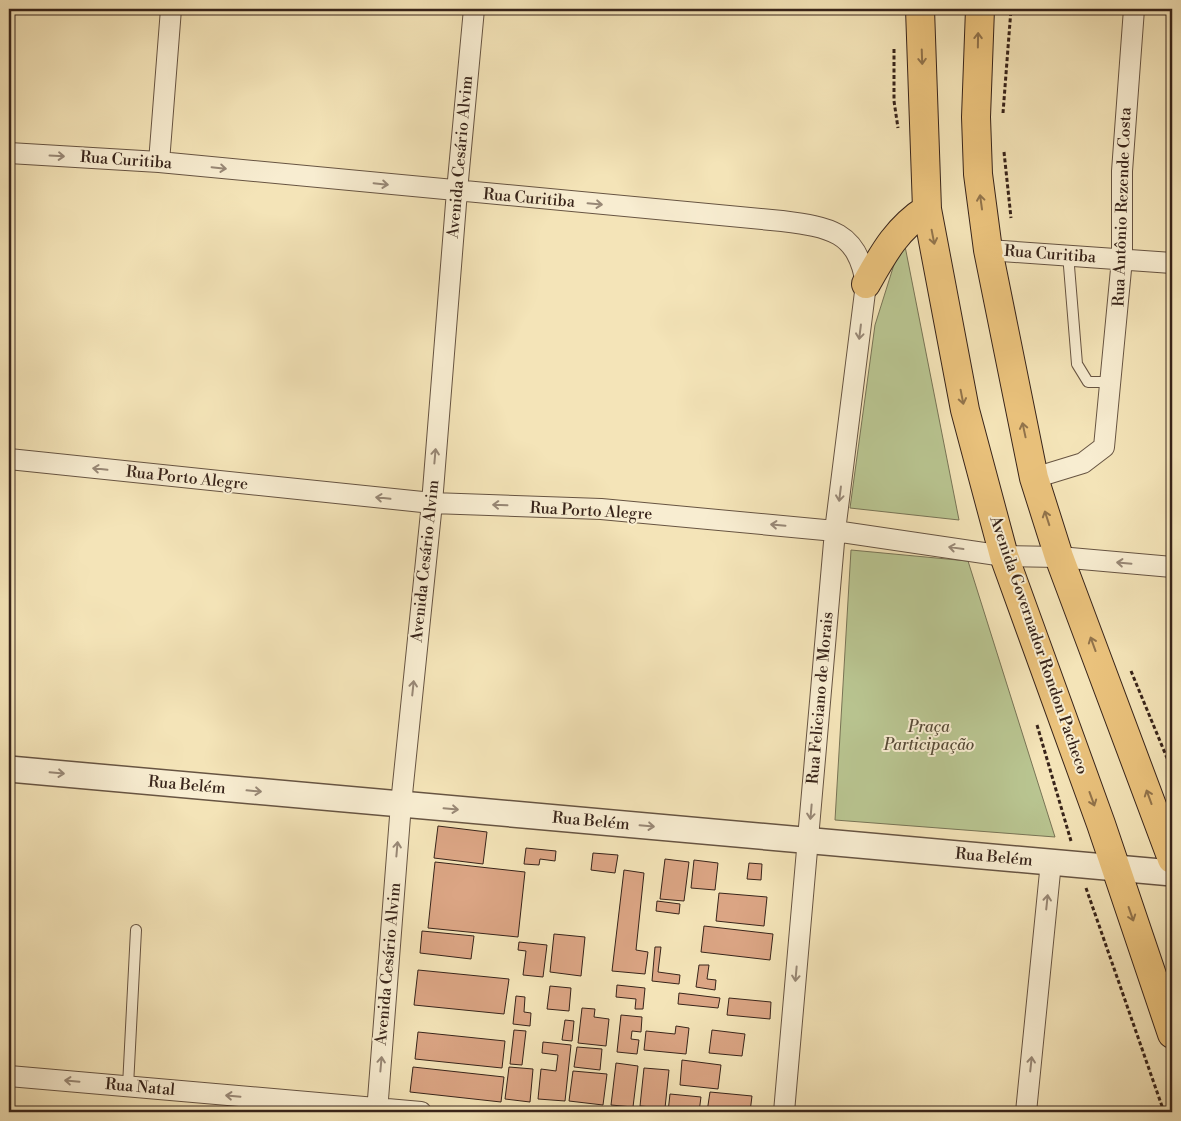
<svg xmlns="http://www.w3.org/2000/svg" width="1181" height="1121" font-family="'Libre Bodoni',serif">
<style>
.green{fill:#b9c591;stroke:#787456}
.building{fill:#dba584;stroke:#38241a}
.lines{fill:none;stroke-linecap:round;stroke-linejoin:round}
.service-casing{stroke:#675442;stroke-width:12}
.minor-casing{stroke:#675442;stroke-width:22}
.tertiary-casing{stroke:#675442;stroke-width:28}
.primary-casing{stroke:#38241a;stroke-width:30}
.path{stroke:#38241a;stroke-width:3;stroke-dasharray:4 2.5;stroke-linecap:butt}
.service{stroke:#f8edd1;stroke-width:10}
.minor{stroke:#f8edd1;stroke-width:20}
.tertiary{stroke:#f8edd1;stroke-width:25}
.primary{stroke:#eac27c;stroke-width:28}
.oneway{stroke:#91734b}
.oneway2{stroke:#988876}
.labels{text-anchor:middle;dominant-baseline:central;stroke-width:4;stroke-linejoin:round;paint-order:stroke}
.street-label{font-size:16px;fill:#38241a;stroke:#f8edd1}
.park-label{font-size:16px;font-style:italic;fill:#584c38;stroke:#f8edd1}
</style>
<rect width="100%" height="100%" fill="#f4e4b8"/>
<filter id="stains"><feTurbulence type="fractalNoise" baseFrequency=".004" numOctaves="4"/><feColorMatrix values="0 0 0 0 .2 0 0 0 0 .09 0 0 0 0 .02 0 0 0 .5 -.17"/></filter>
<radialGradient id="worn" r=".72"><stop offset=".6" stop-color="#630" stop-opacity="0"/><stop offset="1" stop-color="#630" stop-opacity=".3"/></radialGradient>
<path class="green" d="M903,236L959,520L850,508L875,325Z
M851,550L968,561L1055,837L835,820Z"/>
<path class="building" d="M438,826L487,832L483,864L434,858Z
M526,848L556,851L555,861L540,859L539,865L524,864Z
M593,853L618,855L615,873L591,870Z
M665,859L689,862L684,901L660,899Z
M694,860L718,863L715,890L691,888Z
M435,862L525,872L518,937L428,928Z
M749,863L762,864L761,880L747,879Z
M624,870L644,873L636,950L648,952L645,974L612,971Z
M719,893L767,897L764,926L716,921Z
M657,901L680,904L679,914L656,911Z
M704,926L773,934L770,960L701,952Z
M422,931L474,936L471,959L420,953Z
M554,934L585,937L581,976L550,972Z
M519,942L547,945L543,977L523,975L526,951L518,950Z
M655,947H661L658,972L680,975L679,984L652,981Z
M699,965H709L707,979L716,980L715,990L696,987Z
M418,970L509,979L504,1014L414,1005Z
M617,985L645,988L643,1009H635L636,999L616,997Z
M550,986L571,988L569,1011L547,1009Z
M679,993L720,998L718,1008L678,1004Z
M516,996L525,997L524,1012L531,1013L530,1026L513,1024Z
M729,998L771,1002L770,1019L727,1015Z
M582,1008L595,1009L594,1017L609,1019L606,1046L578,1043Z
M621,1015L642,1017L641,1032L632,1031L631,1039L639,1040L637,1054L617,1052Z
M565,1020L574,1021L572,1041L562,1040Z
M676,1026L689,1028L686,1054L644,1050L646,1031L675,1034Z
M514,1030L526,1031L522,1065L510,1064Z
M712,1030L745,1034L742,1056L709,1053Z
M418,1032L505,1041L502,1068L415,1059Z
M543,1042L571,1045L565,1101L538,1099L541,1069L556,1071L558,1055L542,1053Z
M577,1047L602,1049L600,1070L574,1067Z
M682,1060L721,1065L718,1089L680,1085Z
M616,1063L638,1066L633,1107L611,1105Z
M413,1067L504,1077L501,1102L410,1092Z
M509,1067L533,1069L530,1102L505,1099Z
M644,1068L669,1070L665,1108L640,1106Z
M573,1071L607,1074L603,1105L569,1101Z
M710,1092L752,1096L750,1112H707Z
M670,1094L701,1097L699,1112H668Z"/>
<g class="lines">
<defs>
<path id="service" d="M1068,254L1077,364L1088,382H1110
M128,1086L136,930"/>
<path id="minor" d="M9,153L159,162L782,221C829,227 858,231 866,284L835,531L784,1112
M159,162L171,9
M988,250L1172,263
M9,459L432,503L601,509L835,531L1004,556L1059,557L1172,567
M1034,478L1083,463L1104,447L1122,259V171L1134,9
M9,1076L421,1112
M377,1112L401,804L432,503L457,191L474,9
M1026,1112L1051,862"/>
<path id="tertiary" d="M9,769L1172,873"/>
<path id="primary" d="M920,9L927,209L965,410L1004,556L1101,824L1172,1034
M980,9L976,117L978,174L988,250L1034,478L1059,557L1172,859
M866,284C883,254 897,228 927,209"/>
</defs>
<use href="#service" class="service-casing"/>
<use href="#minor" class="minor-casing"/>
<use href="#tertiary" class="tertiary-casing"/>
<use href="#primary" class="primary-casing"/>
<path class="path" d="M894,49V101L898,128
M1003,113L1011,9
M1004,152L1011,218
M1131,671L1172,770
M1037,725L1071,841
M1086,888L1164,1112"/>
<use href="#service" class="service"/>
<use href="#minor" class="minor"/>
<use href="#tertiary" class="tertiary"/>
<use href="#primary" class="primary"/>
</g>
<defs><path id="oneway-shaft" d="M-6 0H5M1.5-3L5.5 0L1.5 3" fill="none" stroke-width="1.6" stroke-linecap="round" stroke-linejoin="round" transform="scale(1.25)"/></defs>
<g class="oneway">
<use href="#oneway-shaft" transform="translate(978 40) rotate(-89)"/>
<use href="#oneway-shaft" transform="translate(922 57) rotate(88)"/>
<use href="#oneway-shaft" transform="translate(981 202) rotate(-98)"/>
<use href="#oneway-shaft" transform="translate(933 237) rotate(79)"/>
<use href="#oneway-shaft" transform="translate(962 397) rotate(79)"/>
<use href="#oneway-shaft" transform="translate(1024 430) rotate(-102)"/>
<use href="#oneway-shaft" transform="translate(1047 518) rotate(-108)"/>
<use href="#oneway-shaft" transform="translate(1093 644) rotate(-110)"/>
<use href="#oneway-shaft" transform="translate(1149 797) rotate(-110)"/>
<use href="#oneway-shaft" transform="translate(1092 799) rotate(70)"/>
<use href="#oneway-shaft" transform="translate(1131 914) rotate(71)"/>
</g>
<g class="oneway2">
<use href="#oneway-shaft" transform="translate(57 156) rotate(3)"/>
<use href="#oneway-shaft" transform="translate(219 168) rotate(6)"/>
<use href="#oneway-shaft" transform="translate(381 184) rotate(6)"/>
<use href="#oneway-shaft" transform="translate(595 204) rotate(5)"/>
<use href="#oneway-shaft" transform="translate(860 332) rotate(97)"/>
<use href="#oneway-shaft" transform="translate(435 456) rotate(-85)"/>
<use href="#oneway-shaft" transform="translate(100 469) rotate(-174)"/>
<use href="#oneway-shaft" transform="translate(840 494) rotate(97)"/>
<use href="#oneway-shaft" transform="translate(383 498) rotate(-174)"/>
<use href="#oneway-shaft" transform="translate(500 505) rotate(-178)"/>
<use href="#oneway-shaft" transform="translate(778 525) rotate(-175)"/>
<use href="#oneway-shaft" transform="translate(956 548) rotate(-172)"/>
<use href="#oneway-shaft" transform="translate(1124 563) rotate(-175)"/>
<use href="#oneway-shaft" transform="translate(413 688) rotate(-84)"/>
<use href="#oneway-shaft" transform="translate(57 773) rotate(5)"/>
<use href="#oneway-shaft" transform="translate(254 791) rotate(5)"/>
<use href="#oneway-shaft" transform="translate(451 809) rotate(5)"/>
<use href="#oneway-shaft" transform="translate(811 812) rotate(95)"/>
<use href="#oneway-shaft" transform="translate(647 826) rotate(5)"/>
<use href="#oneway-shaft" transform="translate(397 849) rotate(-85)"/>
<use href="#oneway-shaft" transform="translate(1047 902) rotate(-84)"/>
<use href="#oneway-shaft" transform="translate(796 974) rotate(95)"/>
<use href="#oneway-shaft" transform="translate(381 1064) rotate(-85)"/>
<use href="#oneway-shaft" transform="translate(1031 1064) rotate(-84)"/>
<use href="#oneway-shaft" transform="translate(72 1081) rotate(-175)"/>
<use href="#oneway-shaft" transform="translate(233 1096) rotate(-175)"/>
</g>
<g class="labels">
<g class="street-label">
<text transform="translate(460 157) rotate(-85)">Avenida Cesário Alvim</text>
<text transform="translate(126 160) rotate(4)">Rua Curitiba</text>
<text transform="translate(529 198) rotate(5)">Rua Curitiba</text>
<text transform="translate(1122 207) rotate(-88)">Rua Antônio Rezende Costa</text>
<text transform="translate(1050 254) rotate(4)">Rua Curitiba</text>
<text transform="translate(187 478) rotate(6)">Rua Porto Alegre</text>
<text transform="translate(591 511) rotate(3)">Rua Porto Alegre</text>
<text transform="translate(425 561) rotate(-84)">Avenida Cesário Alvim</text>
<text transform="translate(1039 645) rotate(71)">Avenida Governador Rondon Pacheco</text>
<text transform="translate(820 698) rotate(-85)">Rua Feliciano de Morais</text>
<text transform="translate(187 785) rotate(5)">Rua Belém</text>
<text transform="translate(591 821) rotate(5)">Rua Belém</text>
<text transform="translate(994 857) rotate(5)">Rua Belém</text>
<text transform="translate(388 964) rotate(-85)">Avenida Cesário Alvim</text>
<text transform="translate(140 1087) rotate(5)">Rua Natal</text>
</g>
<g class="park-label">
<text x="929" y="727">Praça<tspan x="929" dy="18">Participação</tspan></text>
</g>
</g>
<rect width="1181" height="1121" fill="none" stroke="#f4e4b8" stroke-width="30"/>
<rect x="10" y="10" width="1161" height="1101" fill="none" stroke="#38241a" stroke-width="2.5"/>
<rect x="15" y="15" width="1151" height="1091" fill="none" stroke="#38241a"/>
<rect width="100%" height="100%" filter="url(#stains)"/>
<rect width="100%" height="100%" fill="url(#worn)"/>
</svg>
